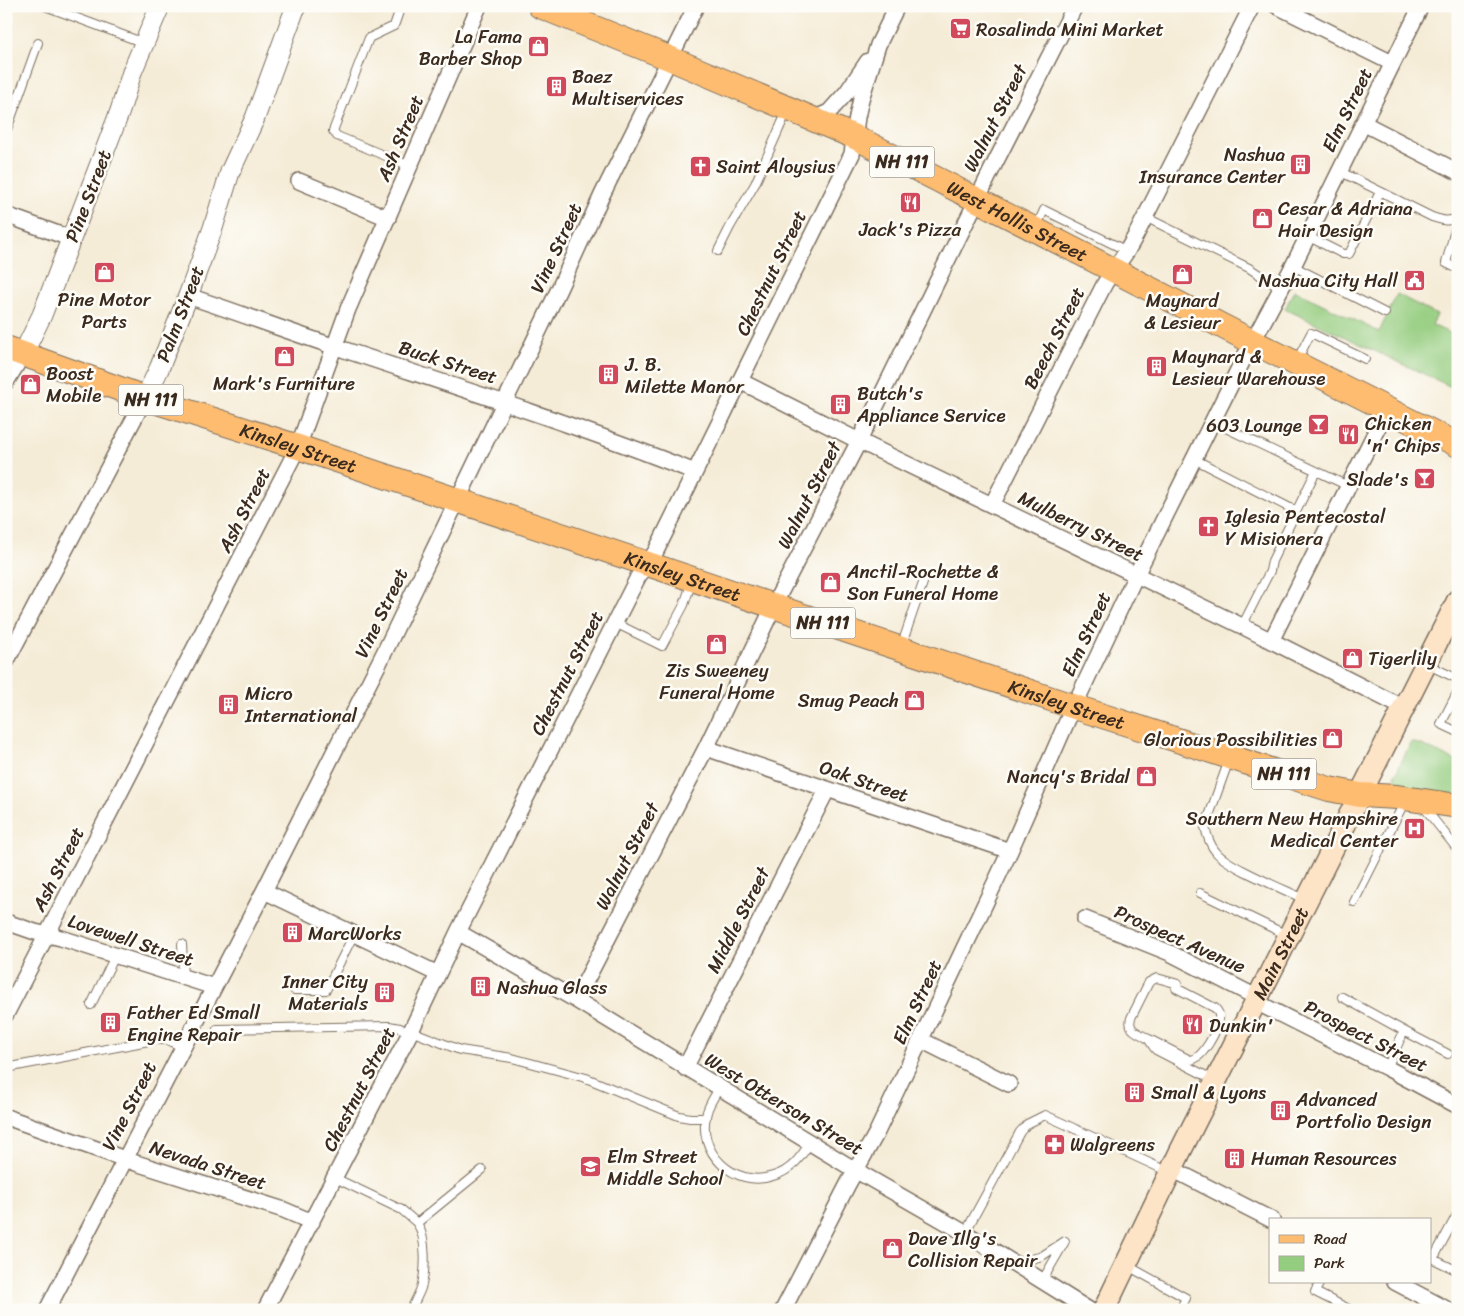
<svg xmlns="http://www.w3.org/2000/svg" width="1464" height="1316" font-family="Sriracha,sans-serif">
<style>
.green{fill:#95cd80;stroke:#687c4f}
.lines{fill:none;stroke-linecap:round;stroke-linejoin:round}
.service-casing{stroke:#7c6e5f;stroke-width:10}
.minor-casing{stroke:#7c6e5f;stroke-width:18}
.tertiary-casing{stroke:#7c6e5f;stroke-width:21}
.secondary-casing{stroke:#7c6e5f;stroke-width:24}
.primary-casing{stroke:#7c6e5f;stroke-width:26}
.service{stroke:#fff;stroke-width:8}
.minor{stroke:#fff;stroke-width:15}
.tertiary{stroke:#fff;stroke-width:19}
.secondary{stroke:#fee4c6;stroke-width:21}
.primary{stroke:#fdbc70;stroke-width:24}
.labels{text-anchor:middle;dominant-baseline:central;stroke-width:5;stroke-linejoin:round;paint-order:stroke}
.shield{fill:#fdfcf7;stroke:#75695f;stroke-width:1}
.shield-label{font-size:18px;font-weight:bold;fill:#3b2a1e}
.poi-label{font-size:19px;fill:#3b2a1e;stroke:#fdfcf7;text-anchor:start}
.street-label{font-size:19px;fill:#3b2a1e;stroke:#fdfcf7}
</style>
<rect width="100%" height="100%" fill="#fdfcf7"/>
<filter id="ink" filterUnits="userSpaceOnUse"><feTurbulence type="fractalNoise" baseFrequency=".02" numOctaves="2"/><feDisplacementMap in="SourceGraphic" scale="10" xChannelSelector="R" yChannelSelector="G"/><feConvolveMatrix kernelMatrix="1 2 1 2 8 2 1 2 1" color-interpolation-filters="sRGB"/></filter>
<filter id="wash" filterUnits="userSpaceOnUse"><feTurbulence type="fractalNoise" baseFrequency=".0096" numOctaves="4" result="noise"/><feDisplacementMap in="SourceGraphic" scale="20" xChannelSelector="R" yChannelSelector="G"/><feGaussianBlur stdDeviation="1.12" result="paint"/><feColorMatrix in="noise" values="0 0 0 0 0 0 0 0 0 0 0 0 0 0 0 0 0 1.4 0 .05"/><feComposite in="paint" operator="in"/></filter>
<g filter="url(#wash)">
<rect width="100%" height="100%" fill="#f5ecd7"/>
<path class="green" d="M1294,290L1379,332L1397,294L1437,315L1432,325L1458,337V390L1285,309Z
M1411,742L1422,745L1458,762V795L1398,788L1395,775Z"/>
</g>
<g filter="url(#ink)">
<g class="lines">
<defs>
<path id="service" d="M45,6L144,43
M401,6L394,26L369,38L333,131L337,136L410,166
M6,132L38,43
M1339,171L1432,217C1441,220 1449,223 1458,217
M1145,217L1249,268L1281,289
M1036,228L1044,210L1127,251
M1455,230L1446,263L1458,269
M1307,236L1343,254H1349L1380,192
M718,251L730,227L755,184L787,111
M1293,266L1385,313
M1297,360L1311,333L1365,359
M1213,422L1348,486
M1194,459L1296,511
M615,623L662,646L684,605L692,581
M1242,626L1270,571L1272,561L1316,471
M901,647L925,577
M1428,665L1458,679
M1458,691L1441,724L1458,732
M1229,760L1205,827C1207,836 1210,845 1216,852C1228,867 1286,890 1306,900
M1423,806L1458,850
M1200,893L1287,935
M1354,902L1405,801
M182,944L183,962L182,978
M1178,984L1157,978L1149,982L1131,1018C1127,1032 1140,1032 1148,1039C1151,1042 1152,1046 1156,1050L1216,1081
M294,990H326L354,934
M1342,997L1404,1031
M91,1005L115,956
M217,1029L389,1026L400,1028L410,1033
M411,1031L460,1050L512,1058L586,1078L679,1116L690,1118H706
M1149,1039L1190,1060C1202,1060 1218,1030 1219,1019C1220,1014 1218,1011 1215,1008L1176,988
M6,1068L154,1040H167L182,1047
M1387,1068L1404,1031L1448,1054
M719,1088C715,1096 709,1104 707,1112C695,1152 735,1189 773,1176C791,1171 800,1158 810,1143
M335,1178L402,1210L417,1223L482,1170
M1458,1213L1433,1259L1458,1271
M965,1233L1020,1132L1027,1124L1045,1115L1169,1172
M1018,1263L1042,1256L1065,1241
M1128,1266L1186,1298L1180,1310
M1042,1281L1064,1243
M1320,1282L1315,1292L1351,1310
M411,1310C414,1303 418,1296 421,1288C426,1271 427,1238 417,1223"/>
<path id="minor" d="M1277,6L1392,63
M813,119L829,112L847,92L868,61
M1363,123L1458,172
M299,181L388,218
M6,215L72,239
M188,296C240,313 292,333 345,350C462,389 580,426 695,472
M740,381L859,441L1242,626L1404,708
M6,382L23,354
M992,505L1105,283L1127,251L1136,235L1252,6
M1271,641L1387,409
M6,662L145,398
M706,748L1010,851
M264,891L438,974
M1085,919L1170,953L1258,998
M6,922L35,932L61,938L214,987
M458,932L576,1000L855,1170L965,1233L1089,1310
M576,1000L706,748L780,593L859,441L995,163L1075,6
M1256,1002L1387,1068L1458,1106
M6,1014L298,447L348,309L479,6
M921,1040L1009,1084
M685,1068L827,790
M6,1117L136,1163L284,1210L312,1222
M1172,1169L1272,1220
M1395,1282L1448,1310
M47,1310L264,891L385,651L559,289L602,195L696,6
M265,1310L411,1031L458,932L638,577L656,551L852,154L857,117L861,99L878,45L897,6
M783,1310L848,1184L876,1134L1010,851L1068,719L1136,575L1245,356L1293,266L1421,6"/>
<path id="tertiary" d="M23,354L42,315L120,111L132,72L160,6
M145,398L159,369L188,296L213,228L230,172L255,118L296,6"/>
<g id="secondary">
<path id="s1" d="M1104,1310L1181,1150L1458,600"/>
</g>
<g id="primary">
<path id="s2" d="M540,6L669,58L855,137L1253,342L1458,445"/>
<path id="s3" d="M6,348L145,398L298,447L1075,707L1329,789L1360,795L1397,797L1458,806"/>
</g>
</defs>
<use href="#service" class="service-casing"/>
<use href="#minor" class="minor-casing"/>
<use href="#tertiary" class="tertiary-casing"/>
<use href="#secondary" class="secondary-casing"/>
<use href="#primary" class="primary-casing"/>
<use href="#service" class="service"/>
<use href="#minor" class="minor"/>
<use href="#tertiary" class="tertiary"/>
<use href="#secondary" class="secondary"/>
<use href="#primary" class="primary"/>
</g>
</g>
<defs>
<symbol id="supermarket-square" viewBox="-11 -11 22 22"><rect x="-9" y="-9" width="18" height="18" rx="4" fill="#d1495b" stroke="#fdfcf7"/><path d="M-6-5.5h2.5l.6 2H6L4.5 2H-2.5L-4.4-4H-6ZM-1.5 3.2a1.3 1.3 0 1 0 .1 0ZM3 3.2a1.3 1.3 0 1 0 .1 0Z" fill="#fff"/></symbol>
<symbol id="shop-square" viewBox="-11 -11 22 22"><rect x="-9" y="-9" width="18" height="18" rx="4" fill="#d1495b" stroke="#fdfcf7"/><path d="M-5-2.5h2.3a2.7 3.5 0 0 1 5.4 0H5L5.5 6h-11ZM-1.5-2.5h3a1.5 2.3 0 0 0-3 0Z" fill="#fff"/></symbol>
<symbol id="building-square" viewBox="-11 -11 22 22"><rect x="-9" y="-9" width="18" height="18" rx="4" fill="#d1495b" stroke="#fdfcf7"/><path d="M-4-6H4V6H1V3H-1V6H-4ZM-2.5-4.3h1.7v1.8h-1.7ZM.8-4.3h1.7v1.8H.8ZM-2.5-1h1.7V.8h-1.7ZM.8-1h1.7V.8H.8Z" fill="#fff"/></symbol>
<symbol id="church-square" viewBox="-11 -11 22 22"><rect x="-9" y="-9" width="18" height="18" rx="4" fill="#d1495b" stroke="#fdfcf7"/><path d="M-1.2-6h2.4v3.5h3.3v2.4h-3.3V6h-2.4V-.1h-3.3v-2.4h3.3Z" fill="#fff"/></symbol>
<symbol id="restaurant-square" viewBox="-11 -11 22 22"><rect x="-9" y="-9" width="18" height="18" rx="4" fill="#d1495b" stroke="#fdfcf7"/><path d="M-5-6h1v4h1v-4h1v4h1v-4h1v5L-1.5 .5V6h-2V.5L-5-1ZM5-6V6H3V1.5H1.5Q1.5-4 5-6Z" fill="#fff"/></symbol>
<symbol id="civic-square" viewBox="-11 -11 22 22"><rect x="-9" y="-9" width="18" height="18" rx="4" fill="#d1495b" stroke="#fdfcf7"/><path d="M-.6-6.5H3V-4.5H.6V-3L4-1V1h2V6H-6V1h2V-1L-.6-3ZM-1.2 2.5V6h2.4V2.5Z" fill="#fff"/></symbol>
<symbol id="bar-square" viewBox="-11 -11 22 22"><rect x="-9" y="-9" width="18" height="18" rx="4" fill="#d1495b" stroke="#fdfcf7"/><path d="M-6-5H6L.8 .8V4.5H3.5V6h-7V4.5H-.8V.8Z" fill="#fff"/></symbol>
<symbol id="hospital-square" viewBox="-11 -11 22 22"><rect x="-9" y="-9" width="18" height="18" rx="4" fill="#d1495b" stroke="#fdfcf7"/><path d="M-5-5h3v3.5h4V-5h3V5h-3V1.5h-4V5h-3Z" fill="#fff"/></symbol>
<symbol id="pharmacy-square" viewBox="-11 -11 22 22"><rect x="-9" y="-9" width="18" height="18" rx="4" fill="#d1495b" stroke="#fdfcf7"/><path d="M-2-6h4v4h4v4h-4v4h-4v-4h-4v-4h4Z" fill="#fff"/></symbol>
<symbol id="school-square" viewBox="-11 -11 22 22"><rect x="-9" y="-9" width="18" height="18" rx="4" fill="#d1495b" stroke="#fdfcf7"/><path d="M0-5L7-2L0 1L-7-2ZM-4 1L0 2.5L4 1V4Q0 6-4 4Z" fill="#fff"/></symbol>
</defs>
<g fill-rule="evenodd">
<use href="#supermarket-square" x="948" y="16" width="25" height="25"/>
<use href="#shop-square" x="526" y="34" width="25" height="25"/>
<use href="#building-square" x="544" y="74" width="25" height="25"/>
<use href="#building-square" x="1288" y="152" width="25" height="25"/>
<use href="#church-square" x="688" y="154" width="25" height="25"/>
<use href="#restaurant-square" x="898" y="190" width="25" height="25"/>
<use href="#shop-square" x="1250" y="206" width="25" height="25"/>
<use href="#shop-square" x="92" y="260" width="25" height="25"/>
<use href="#shop-square" x="1170" y="262" width="25" height="25"/>
<use href="#civic-square" x="1402" y="268" width="25" height="25"/>
<use href="#shop-square" x="272" y="344" width="25" height="25"/>
<use href="#building-square" x="1144" y="354" width="25" height="25"/>
<use href="#building-square" x="596" y="362" width="25" height="25"/>
<use href="#shop-square" x="18" y="372" width="25" height="25"/>
<use href="#building-square" x="828" y="392" width="25" height="25"/>
<use href="#bar-square" x="1306" y="412" width="25" height="25"/>
<use href="#restaurant-square" x="1336" y="422" width="25" height="25"/>
<use href="#bar-square" x="1412" y="466" width="25" height="25"/>
<use href="#church-square" x="1196" y="514" width="25" height="25"/>
<use href="#shop-square" x="818" y="570" width="25" height="25"/>
<use href="#shop-square" x="704" y="632" width="25" height="25"/>
<use href="#shop-square" x="1340" y="646" width="25" height="25"/>
<use href="#shop-square" x="902" y="688" width="25" height="25"/>
<use href="#building-square" x="216" y="692" width="25" height="25"/>
<use href="#shop-square" x="1320" y="726" width="25" height="25"/>
<use href="#shop-square" x="1134" y="764" width="25" height="25"/>
<use href="#hospital-square" x="1402" y="816" width="25" height="25"/>
<use href="#building-square" x="280" y="920" width="25" height="25"/>
<use href="#building-square" x="468" y="974" width="25" height="25"/>
<use href="#building-square" x="372" y="980" width="25" height="25"/>
<use href="#building-square" x="98" y="1010" width="25" height="25"/>
<use href="#restaurant-square" x="1180" y="1012" width="25" height="25"/>
<use href="#building-square" x="1122" y="1080" width="25" height="25"/>
<use href="#building-square" x="1268" y="1098" width="25" height="25"/>
<use href="#pharmacy-square" x="1042" y="1132" width="25" height="25"/>
<use href="#building-square" x="1222" y="1146" width="25" height="25"/>
<use href="#school-square" x="578" y="1154" width="25" height="25"/>
<use href="#shop-square" x="880" y="1236" width="25" height="25"/>
</g>
<g class="labels">
<g class="shield">
<rect x="869.5" y="146.5" width="65" height="31" rx="4"/>
<rect x="118.5" y="384.5" width="65" height="31" rx="4"/>
<rect x="790.5" y="607.5" width="65" height="31" rx="4"/>
<rect x="1251.5" y="758.5" width="65" height="31" rx="4"/>
</g>
<g class="shield-label">
<text x="902" y="162">NH 111</text>
<text x="151" y="400">NH 111</text>
<text x="823" y="623">NH 111</text>
<text x="1284" y="774">NH 111</text>
</g>
<g class="poi-label">
<text x="976" y="29">Rosalinda Mini Market</text>
<text x="522" y="36" text-anchor="end">La Fama<tspan x="522" dy="22">Barber Shop</tspan></text>
<text x="572" y="76">Baez<tspan x="572" dy="22">Multiservices</tspan></text>
<text x="1285" y="154" text-anchor="end">Nashua<tspan x="1285" dy="22">Insurance Center</tspan></text>
<text x="716" y="166">Saint Aloysius</text>
<text x="1278" y="208">Cesar &amp; Adriana<tspan x="1278" dy="22">Hair Design</tspan></text>
<text x="910" y="229" text-anchor="middle">Jack's Pizza</text>
<text x="1398" y="280" text-anchor="end">Nashua City Hall</text>
<text x="104" y="299" text-anchor="middle">Pine Motor<tspan x="104" dy="22">Parts</tspan></text>
<text x="1182" y="300" text-anchor="middle">Maynard<tspan x="1182" dy="22">&amp; Lesieur</tspan></text>
<text x="1172" y="356">Maynard &amp;<tspan x="1172" dy="22">Lesieur Warehouse</tspan></text>
<text x="625" y="364">J. B.<tspan x="625" dy="22">Milette Manor</tspan></text>
<text x="46" y="373">Boost<tspan x="46" dy="22">Mobile</tspan></text>
<text x="284" y="383" text-anchor="middle">Mark's Furniture</text>
<text x="857" y="393">Butch's<tspan x="857" dy="22">Appliance Service</tspan></text>
<text x="1365" y="423">Chicken<tspan x="1365" dy="22">'n' Chips</tspan></text>
<text x="1302" y="425" text-anchor="end">603 Lounge</text>
<text x="1408" y="479" text-anchor="end">Slade's</text>
<text x="1225" y="516">Iglesia Pentecostal<tspan x="1225" dy="22">Y Misionera</tspan></text>
<text x="847" y="571">Anctil-Rochette &amp;<tspan x="847" dy="22">Son Funeral Home</tspan></text>
<text x="1368" y="658">Tigerlily</text>
<text x="717" y="670" text-anchor="middle">Zis Sweeney<tspan x="717" dy="22">Funeral Home</tspan></text>
<text x="245" y="693">Micro<tspan x="245" dy="22">International</tspan></text>
<text x="899" y="700" text-anchor="end">Smug Peach</text>
<text x="1317" y="739" text-anchor="end">Glorious Possibilities</text>
<text x="1130" y="776" text-anchor="end">Nancy's Bridal</text>
<text x="1398" y="818" text-anchor="end">Southern New Hampshire<tspan x="1398" dy="22">Medical Center</tspan></text>
<text x="308" y="933">MarcWorks</text>
<text x="368" y="981" text-anchor="end">Inner City<tspan x="368" dy="22">Materials</tspan></text>
<text x="497" y="987">Nashua Glass</text>
<text x="127" y="1012">Father Ed Small<tspan x="127" dy="22">Engine Repair</tspan></text>
<text x="1209" y="1025">Dunkin'</text>
<text x="1151" y="1092">Small &amp; Lyons</text>
<text x="1296" y="1099">Advanced<tspan x="1296" dy="22">Portfolio Design</tspan></text>
<text x="1070" y="1144">Walgreens</text>
<text x="607" y="1156">Elm Street<tspan x="607" dy="22">Middle School</tspan></text>
<text x="1251" y="1158">Human Resources</text>
<text x="908" y="1238">Dave Illg's<tspan x="908" dy="22">Collision Repair</tspan></text>
</g>
<g class="street-label">
<text transform="translate(1347 110) rotate(-64)">Elm Street</text>
<text transform="translate(995 118) rotate(-63)">Walnut Street</text>
<text transform="translate(400 138) rotate(-67)">Ash Street</text>
<text transform="translate(88 196) rotate(-69)">Pine Street</text>
<text stroke="none"><textPath href="#s2" startOffset="524">West Hollis Street</textPath></text>
<text transform="translate(556 248) rotate(-65)">Vine Street</text>
<text transform="translate(771 273) rotate(-64)">Chestnut Street</text>
<text transform="translate(180 314) rotate(-69)">Palm Street</text>
<text transform="translate(1054 338) rotate(-63)">Beech Street</text>
<text transform="translate(448 362) rotate(18)">Buck Street</text>
<text stroke="none"><textPath href="#s3" startOffset="309">Kinsley Street</textPath></text>
<text transform="translate(809 495) rotate(-63)">Walnut Street</text>
<text transform="translate(244 510) rotate(-63)">Ash Street</text>
<text transform="translate(1081 526) rotate(26)">Mulberry Street</text>
<text stroke="none"><textPath href="#s3" startOffset="714">Kinsley Street</textPath></text>
<text transform="translate(381 613) rotate(-64)">Vine Street</text>
<text transform="translate(1086 634) rotate(-65)">Elm Street</text>
<text transform="translate(567 673) rotate(-63)">Chestnut Street</text>
<text stroke="none"><textPath href="#s3" startOffset="1119">Kinsley Street</textPath></text>
<text transform="translate(864 781) rotate(19)">Oak Street</text>
<text transform="translate(627 856) rotate(-63)">Walnut Street</text>
<text transform="translate(58 869) rotate(-63)">Ash Street</text>
<text transform="translate(738 920) rotate(-63)">Middle Street</text>
<text transform="translate(1180 939) rotate(24)">Prospect Avenue</text>
<text transform="translate(131 940) rotate(18)">Lovewell Street</text>
<text stroke="none"><textPath href="#s1" startOffset="398">Main Street</textPath></text>
<text transform="translate(917 1002) rotate(-65)">Elm Street</text>
<text transform="translate(1366 1036) rotate(27)">Prospect Street</text>
<text transform="translate(359 1089) rotate(-63)">Chestnut Street</text>
<text transform="translate(784 1104) rotate(31)">West Otterson Street</text>
<text transform="translate(129 1106) rotate(-63)">Vine Street</text>
<text transform="translate(208 1165) rotate(18)">Nevada Street</text>
</g>
</g>
<rect width="1464" height="1316" fill="none" stroke="#fdfcf7" stroke-width="25"/>
<rect x="1269" y="1218" width="162" height="65" fill="#fdfcf7" stroke="#afa8a0"/>
<rect x="1279" y="1235" width="25" height="8" fill="#fdbc70" stroke="#afa8a0"/>
<text x="1314" y="1244" font-size="15" fill="#3b2a1e">Road</text>
<rect x="1279" y="1256" width="25" height="15" fill="#95cd80" stroke="#afa8a0"/>
<text x="1314" y="1268" font-size="15" fill="#3b2a1e">Park</text>
</svg>
